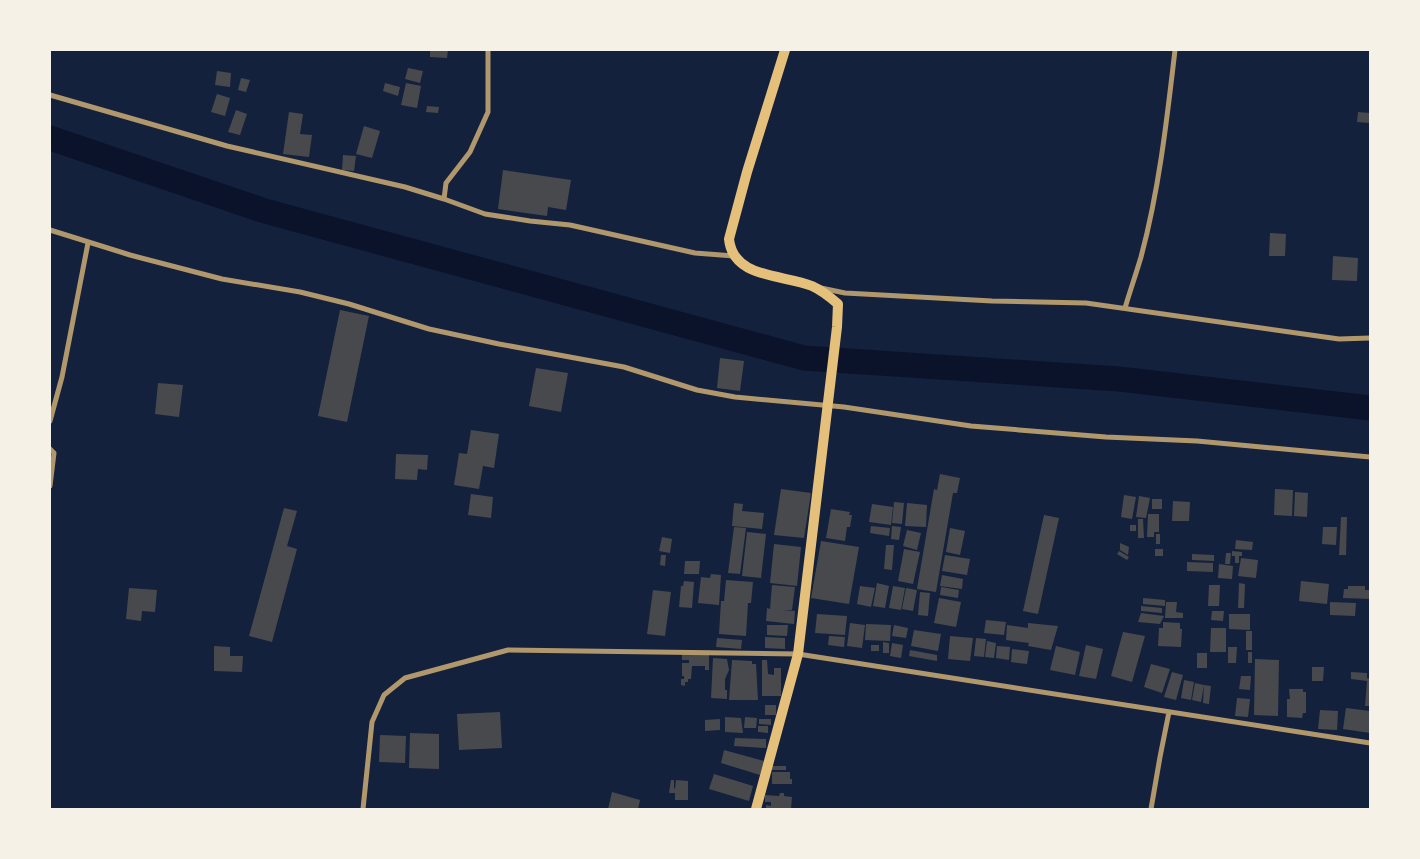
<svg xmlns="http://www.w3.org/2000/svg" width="1420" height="859" font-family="Lora,serif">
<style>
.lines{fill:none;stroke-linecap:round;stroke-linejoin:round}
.river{stroke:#0b132b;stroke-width:25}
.building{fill:#48494c}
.minor{stroke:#b1986c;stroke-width:5}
.secondary{stroke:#e5c07b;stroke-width:10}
</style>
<rect width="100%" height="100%" fill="#14213d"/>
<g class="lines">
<path class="river" d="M50,138L265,211L804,358L1119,379L1370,408"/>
</g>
<path class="building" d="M430,50H448L447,58L430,57Z
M408,68L423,71L420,83L405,79Z
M217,71L231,73L230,87L215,85Z
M241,78L250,80L246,92L238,90Z
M385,83L400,87L398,96L383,91Z
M406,83L421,86L417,108L401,105Z
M217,94L230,98L225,116L211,112Z
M427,106L439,107L438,113L426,112Z
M236,110L247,114L240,135L228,132Z
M289,112L303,114L300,134L312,135L309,157L283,154Z
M1358,112L1370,113V123L1357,122Z
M364,126L380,131L372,158L356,154Z
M343,155L356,156L354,171L342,170Z
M503,170L571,180L566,210L548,207L547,216L498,209Z
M1270,233L1286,234L1285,256H1269Z
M1333,256L1358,258L1357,281L1332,280Z
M340,310L369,316L347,422L318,416Z
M720,358L744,361L740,391L717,388Z
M536,368L568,373L561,412L529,406Z
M158,383L183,385L179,417L155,414Z
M471,430L499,434L494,468L483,466L479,489L454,485L459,453L467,454Z
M396,454L428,455L427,470L418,469L417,480L395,479Z
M940,474L960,478L957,493H953L936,592L917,589L934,489L937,490Z
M781,489L811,493L804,538L774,535Z
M1275,489L1293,490L1292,516L1274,515Z
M1295,492L1308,493L1307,517L1294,516Z
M471,494L493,497L491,518L468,515Z
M1124,495L1136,497L1132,519L1121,517Z
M1139,496L1150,498L1146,518L1136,517Z
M1152,499H1162V509H1152Z
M1173,501L1190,502L1189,521H1172Z
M894,502L904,503L902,524L892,523Z
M734,503L743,504L742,511L764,513L762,529L732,526Z
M907,503L927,505L926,527L905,526Z
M872,504L893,507L891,525L869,522Z
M284,508L297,511L287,546L297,549L272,642L249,636Z
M831,509L850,512L849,515H852L850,527H847L845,541L826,538Z
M1148,514H1159V532H1154V537H1147Z
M1044,515L1059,518L1038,614L1023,611Z
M1341,517H1347L1346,555H1339Z
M1138,519H1143L1144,538H1138Z
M1130,525H1136V531H1130Z
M871,526L890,528L889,536L870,533Z
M892,526L901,527L899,540L891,539Z
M734,527L746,528L740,574L728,573Z
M1323,527H1337L1336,545L1322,544Z
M950,528L965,531L960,555L946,552Z
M907,530L921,533L917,550L903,546Z
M747,532L766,534L761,578L742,576Z
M1156,534H1160V544H1156Z
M662,537L672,539L670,553L659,551Z
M1236,540L1253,542L1252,550L1235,549Z
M821,541L859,547L849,604L811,598Z
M1120,543L1129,547L1128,555L1120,550Z
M774,544L801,547L797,586L770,583Z
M886,545H894L892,570L884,569Z
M904,549L920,552L913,584L898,581Z
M1155,549H1163V556H1155Z
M1119,551L1129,557L1127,560L1117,554Z
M1232,551L1242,552V556H1239V563H1235V556H1232Z
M1226,553H1231L1230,564H1225Z
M1192,554L1214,555V561L1192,560Z
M661,555H666L665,566L660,565Z
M945,555L970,559L967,575L942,571Z
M1241,558L1258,560L1256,578L1238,576Z
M685,561H700L699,574H684Z
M1187,562L1213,563V572L1187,571Z
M1219,564L1233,566L1232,579L1218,578Z
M711,574L721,575L719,605L698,603L701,577L710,578Z
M942,575L963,579L962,589L940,586Z
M726,580L753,582L751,603H748L746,636L719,634L721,601H724Z
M684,581L694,582L692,608L679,607L681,586H683Z
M1301,581L1329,584L1327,604L1299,601Z
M877,583L889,586L885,608L873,606Z
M1239,583L1245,584L1244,608H1238Z
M772,585L795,587L792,610H783L795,611L794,624L766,621L767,608L770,609Z
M1209,585H1220L1219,606H1208Z
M860,586L875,588L871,607L857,604Z
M893,586L905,588L901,610L889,608Z
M1348,586H1365V590H1370V599L1343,598L1344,589H1348Z
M941,587L959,590L958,598L940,595Z
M129,588L157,590L155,612L142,611L141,621L126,619Z
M906,588L917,590L913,611L902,609Z
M653,590L671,592L665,636L647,634Z
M920,592L930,593L928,616L918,615Z
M939,598L961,602L956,627L934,623Z
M1143,598L1165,600V606L1143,604Z
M1166,602H1177L1176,612L1183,613V618H1165Z
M1330,602L1356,603L1355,616L1330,615Z
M1141,606L1162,608V613L1141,611Z
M1212,611H1224L1223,621L1211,620Z
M1141,613L1164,616L1160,624L1138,622Z
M817,614L847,616L845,635L815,633Z
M1229,614H1250V630L1229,629Z
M986,620L1006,622L1004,635L984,633Z
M1163,622L1180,623V629H1182L1181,647L1158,646L1159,628H1163Z
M850,623L865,625L862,648L847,646Z
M1028,623L1058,626L1051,650L1028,646L1029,643L1006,640L1007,625L1028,628Z
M866,624L891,625L890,641L865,640Z
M767,625H788L787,636L767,635Z
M894,625L908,628L906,638L892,636Z
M1211,628H1226V652H1210Z
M914,630L941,634L938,651L911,646Z
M1246,631H1252V650H1246Z
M1123,632L1145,636L1132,682L1111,676Z
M829,636L845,637L844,647L828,645Z
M950,636L973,638L970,661L948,659Z
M765,637L785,638V649L765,648Z
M717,638L742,640L741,649L716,647Z
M976,638L986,639L984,657L974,656Z
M987,641L996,643L994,658L985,657Z
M883,642L889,643V653H883Z
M892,643L903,645L901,658L890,656Z
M871,645H879V651H871Z
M1086,645L1103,649L1096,679L1079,676Z
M214,646L230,647V656H243L242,672L214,671Z
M997,646L1010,647L1009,660L996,658Z
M1056,646L1080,652L1075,675L1050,670Z
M1228,647H1237L1236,663H1228Z
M1012,649L1029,651L1027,664L1011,662Z
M910,650L937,655V661L909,656Z
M1248,652H1252V663H1248Z
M1197,653H1207V668H1197Z
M682,654L709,655V670H705V666H692L691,679H688V682H685V686L681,685V679H684V676H682V663H689V660H682Z
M713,658L727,659L729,670L725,679V690H727V699L711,698Z
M1255,659L1279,660L1278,716L1254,715Z
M732,660L752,661V664H756L758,700H729Z
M762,660H767L768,674L774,675V668H781V696H762Z
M1151,664L1170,669L1162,693L1144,687Z
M1312,667H1324L1323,681H1312Z
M1172,672L1183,675L1176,700L1164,697Z
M1351,672L1367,673V678L1370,679V706H1365L1367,681L1351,679Z
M1241,676H1251L1250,690L1239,689Z
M1184,680L1194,682L1191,700L1181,698Z
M1195,683L1204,685L1201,702L1192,700Z
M1204,685L1211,686L1209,704L1203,703Z
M1289,689H1303V692H1306V713H1303L1302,718L1287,717V699H1290Z
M1237,698L1250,699L1248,717L1235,716Z
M765,705H776V715H765Z
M1346,708L1370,711V733L1343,729Z
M1320,710L1338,711L1337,730L1318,729Z
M500,712L502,748L459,750L457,714Z
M725,717L741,718L743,733L725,732Z
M745,717L757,718L756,728H744Z
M720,719V730L705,731V720Z
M759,719H771V725L759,724Z
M758,726H768V733L758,732Z
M410,733L439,734V769L409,768Z
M380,735L406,736L405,763L379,762Z
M735,738L766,739V748L734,746Z
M724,750L764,761L760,775L721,763Z
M772,766H786V770H772Z
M772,772H790V779H792V784H772Z
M714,774L753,786L749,801L709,789Z
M671,780H674V788L675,789L676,780L688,781V800H675V793H669Z
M612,792L640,800L638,809H608Z
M780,793H784V796L792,797L791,809H766V805L771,806V802H765V795L779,796Z"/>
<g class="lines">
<path class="minor" d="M50,95L227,146L405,187L444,199L485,214L530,221L570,225L695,253L734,256
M444,199L446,183L470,152L488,112V50
M50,230L130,255L222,279L300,292L349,304L429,329L499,344L624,367L697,390L735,397L844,407L971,426L1106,437L1197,441L1370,457
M821,288L845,293L992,301L1086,303L1339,339L1370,338
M1125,308C1130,291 1136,274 1141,257C1159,190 1167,119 1175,50
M50,421L62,377L88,243
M50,449L54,453L50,486
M363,809L372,722L384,695L405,678L508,650L798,654L1370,743
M1151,809L1160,757L1169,712"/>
<path class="secondary" d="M756,809L798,654L837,327L838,304C830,297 821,290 812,286C783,274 733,279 729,239L747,172L785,50"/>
</g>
<rect width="1420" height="859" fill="none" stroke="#f6f1e7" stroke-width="102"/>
</svg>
